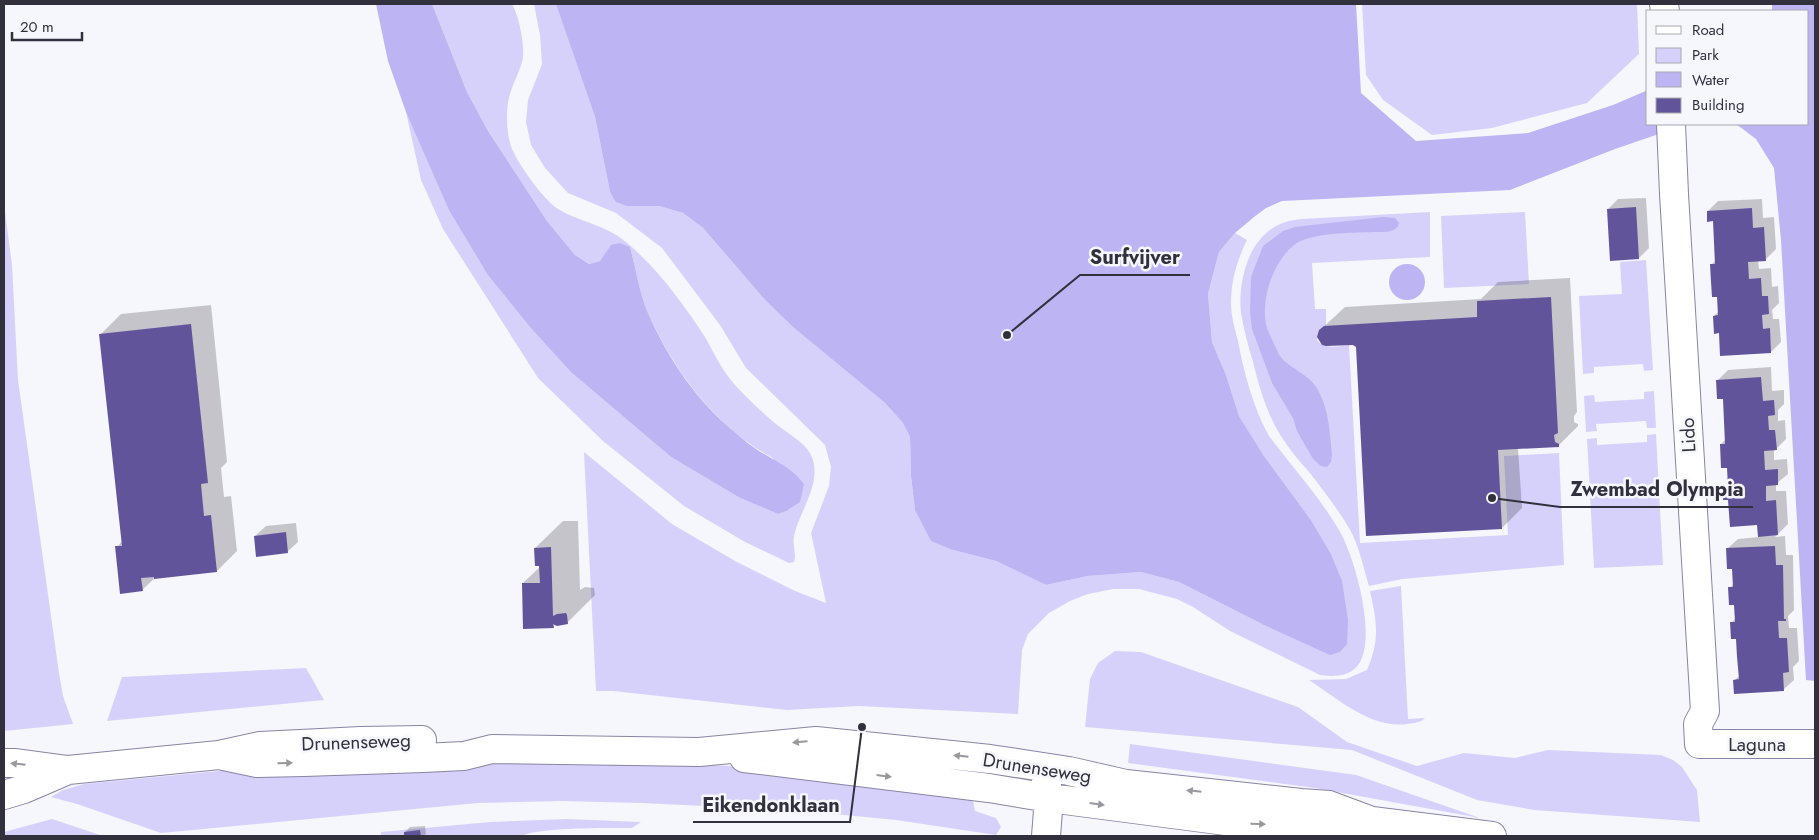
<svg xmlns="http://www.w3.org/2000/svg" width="1819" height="840" font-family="Jost,sans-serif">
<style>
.green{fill:#d6d1fb}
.water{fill:#bdb4f3}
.shadow{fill:#0003}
.building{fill:#62549b}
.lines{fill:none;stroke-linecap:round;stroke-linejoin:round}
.minor-casing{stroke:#8884a4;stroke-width:30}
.minor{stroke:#fff;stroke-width:28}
.oneway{fill:#98989e}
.labels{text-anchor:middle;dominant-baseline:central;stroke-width:5;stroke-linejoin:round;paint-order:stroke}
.street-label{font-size:19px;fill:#32303d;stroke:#f6f6fd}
.leader{fill:none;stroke:#32303d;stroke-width:2}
.callout-dot{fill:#32303d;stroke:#f6f6fd;stroke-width:2}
.callout-label{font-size:20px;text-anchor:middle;font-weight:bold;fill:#32303d;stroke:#f6f6fd;stroke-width:5;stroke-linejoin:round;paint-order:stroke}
</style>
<rect width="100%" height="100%" fill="#f6f6fd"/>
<path class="green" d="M432,4H512C519,16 526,48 522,62C519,73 513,83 510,94C505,110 506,139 514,153C521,168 545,201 558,209C580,222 606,225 626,242C657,268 683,303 705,337C713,351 720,366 730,379C739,391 764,414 776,424C787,433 803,441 810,453C825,480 799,511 794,536C792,545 797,554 794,562L789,563L745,542L684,506L603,441L538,378L443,229L421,180L406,112L413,127L572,373L671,457L740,498L778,514L773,458C716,428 674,371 648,313C639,293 636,268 630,247L600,261L589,264L575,255L547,221L488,131L467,92Z
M534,4H556L557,6L595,117L610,192L627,206H659L683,213L703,228L766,301L794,328L885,403L903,423L910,437L911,476L915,510L953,550L996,561L1046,585L1088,576L1141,572L1179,582L1262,624L1330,552L1311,520L1264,456L1239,416L1226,375L1212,342L1208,294L1219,252L1235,233L1247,240C1237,260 1231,281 1231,303C1231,316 1235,329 1238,341C1244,373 1253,407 1269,436C1292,467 1319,496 1339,530C1355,557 1376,634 1360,662C1352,677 1334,677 1320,675L1230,631L1193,607L1177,599L1139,589H1113L1088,594L1070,601L1049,613L1028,634L1022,650L1018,714L859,706L787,710L613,691H596L584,452L672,524L735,561L795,591L826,603L811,533L829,486L831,467L825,445L746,368L720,325L662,248L616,213L568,193L545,168L531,145L526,122L528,100L542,64L540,35Z
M1362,4H1637L1639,54L1587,103L1492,128L1432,135L1383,100L1366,75Z
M4,204L12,265L18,380L59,673L63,696L73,724L4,731Z
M1430,212V257L1312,263L1315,309H1326V326L1319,330L1317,340C1324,350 1338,346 1349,345L1360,543L1508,535L1504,456L1559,453L1564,565L1402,579L1369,586C1363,567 1359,545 1349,528C1337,508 1323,490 1309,472C1299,461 1289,449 1281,436C1267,414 1259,387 1253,362C1248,346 1244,330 1241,313C1238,286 1246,247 1270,230C1279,223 1290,220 1302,219Z
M1525,212L1529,284L1444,288L1441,216Z
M1646,260L1653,370L1644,371L1643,364L1594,367V373L1583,374L1579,296L1622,294L1620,262Z
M1654,391L1656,428H1647L1646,421L1596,424L1597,431L1586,432L1584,396L1594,395L1595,402L1644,399V392Z
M1656,434L1663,565L1594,568L1587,439L1597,438V445L1647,442V435Z
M1401,586L1408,719L1425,718C1420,723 1414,723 1407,724C1371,729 1338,699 1309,680L1346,679L1367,670C1380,639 1377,623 1370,591Z
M1115,651L1141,652L1298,707L1347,742L1417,766L1464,753L1515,758L1548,750L1661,755L1673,760L1682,767L1697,790L1700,822L1534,810L1477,800L1352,750L1085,727L1090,679L1098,663Z
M306,668L324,700L107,721L122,677Z
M1130,744L1356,775L1480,818L1315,788L1128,763Z
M549,759L629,761L730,766L972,795L975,811L996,818L1001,827L996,835L896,820L793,810L641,803L562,801L478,803L161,833L77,804L51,797L63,790L84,784L219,771Z
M52,819L103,836H4V832Z
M566,819L641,822L632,828C609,828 538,827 522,836H381V832L490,822Z"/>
<path class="water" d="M376,4H432L467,92L488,131L547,221L575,255L589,264L600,261L611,245L620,243L630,247C636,268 639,292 648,313C668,359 698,403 737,434C744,440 751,446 759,451C775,461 792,468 804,484L800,502L786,511L778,514L740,498L671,457L572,373L531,328L488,275L449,210L406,112L388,61Z
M556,4H1356L1361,93L1416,141L1528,133L1613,105L1648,90V124H1688L1615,149L1510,190L1282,201L1266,208L1254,217L1235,233L1219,252L1208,294L1212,342L1226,375L1239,416L1264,456L1311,520L1330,552L1342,581L1348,620L1347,644L1340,652L1330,655L1262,624L1179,582L1141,572L1088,576L1046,585L996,561L953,550L931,541L915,510L911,476L910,437L903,423L885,403L794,328L766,301L703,228L683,213L659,206H627L616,202L610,192L595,117Z
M1772,4H1815V681L1806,680L1781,240L1774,168L1756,139L1736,124H1808V11H1772Z
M1383,217L1395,218L1399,223C1398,226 1398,227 1395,229C1390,233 1379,232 1373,232C1352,233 1311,232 1294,245C1273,262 1261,298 1266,325C1268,332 1272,339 1275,346C1277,349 1278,354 1280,356C1289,369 1311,374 1319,392C1329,411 1330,435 1332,455L1331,462L1327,467L1321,466L1313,459L1297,431L1293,418L1272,383L1252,329L1250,313L1251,277L1263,246L1283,231L1295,227L1312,225Z
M1389 282a18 18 0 1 1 36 0a18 18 0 1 1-36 0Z"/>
<path class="shadow" d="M1646,198L1649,248L1639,258L1608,209L1618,199Z
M1762,199L1763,218L1774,217L1776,249L1765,260H1758L1759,269L1771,268L1772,287L1778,286L1779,303L1772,310L1773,319H1779L1781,342L1771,352L1720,332L1714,316L1719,311L1718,296L1711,265L1716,260L1714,220L1708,211L1718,201Z
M1570,278L1577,412L1574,416V422L1578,424V426L1558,446L1518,448L1522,508L1502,528L1357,346L1319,331L1345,307L1481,299L1498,282Z
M211,305L227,462L221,468L224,497L231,496L237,551L217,571L155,578L142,590L117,547L122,541L101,334L121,314Z
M1771,367L1772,391L1784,390V404L1778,410V421L1785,420L1786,439L1776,449H1774V460L1787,459L1788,474L1776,484V491H1786L1788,524L1775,537L1785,536L1786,555H1793L1794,610L1788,616L1789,628H1797L1799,661L1793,667L1794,680L1783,690L1735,680L1740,675L1737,638L1731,623L1736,618V603L1730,588L1734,583V568L1727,549L1738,539L1759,537V524L1730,498L1724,487L1729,482L1728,467L1721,444L1726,439L1724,398L1718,380L1728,370Z
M563,521H578L580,590L585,587L594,588L595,595L566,624H556L553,627L523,583L542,565L535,548Z
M296,523L298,542L287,552L255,536L266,526Z
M425,826L426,834L423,836H405V832L410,827Z"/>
<path class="building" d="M1636,207L1639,259L1610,261L1607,209Z
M1752,208L1753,228L1764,227L1766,261L1748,262L1749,279L1761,278L1762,296H1768L1769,314L1762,315L1763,329L1770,328L1771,353L1720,356L1719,333L1714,334L1713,316L1718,315L1717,297H1712L1711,282L1710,264H1715L1713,221L1707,222V211Z
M1551,297L1558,433L1554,435L1555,442L1559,444V447L1498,450L1502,529L1366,536L1356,347L1353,345L1326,346L1322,345L1317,337L1319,330L1324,326L1477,317V301Z
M191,324L208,483L201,484L204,516L211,515L217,572L154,579V577L141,578L143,591L120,594L115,546H122L99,334Z
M1761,377L1763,401L1774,400L1775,415L1768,416L1769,430H1775L1777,450L1764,451L1765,470L1778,469V485L1766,486V501L1776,500L1778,535L1758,537L1757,525L1730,527L1728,500H1723L1722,487H1728L1727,468H1721L1720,444H1725L1723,399H1717L1716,380Z
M286,532L288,553L256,557L254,536Z
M1775,546L1776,565H1783L1784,619H1786V621H1778L1779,638H1787L1789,672L1783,673L1784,691L1734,694L1733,680L1739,679L1737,657L1736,639H1731L1730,622H1735L1734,605H1729L1728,587H1733L1732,569H1727L1726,548Z
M551,547L553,616L557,614L566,613L567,615L568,624L557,626L553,624L554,628L523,629L522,583H540L539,566H535L534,548Z
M420,830L421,836H404V832Z"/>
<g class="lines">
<defs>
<path id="minor" d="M1664,4L1665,11
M1671,124L1674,194L1705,711L1698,724L1699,744H1815
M219,755L257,763L304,762L423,758L464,756L492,749L699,752L816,741L990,759L1069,771L1126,784L1301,803L1329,805L1372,821L1492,836
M744,758L989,788L1049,798L1241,823L1288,825L1337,829L1372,821
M4,763H16L68,770L219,755L260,746L361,741L422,740
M1046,780L1049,798L1046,836
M4,795L24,789L66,771"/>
</defs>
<use href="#minor" class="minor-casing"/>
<use href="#minor" class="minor"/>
</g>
<defs><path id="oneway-solid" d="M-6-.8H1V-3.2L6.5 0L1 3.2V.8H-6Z" transform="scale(1.25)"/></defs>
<g class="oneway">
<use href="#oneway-solid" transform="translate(800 742) rotate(175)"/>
<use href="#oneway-solid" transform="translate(961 756) rotate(-174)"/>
<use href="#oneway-solid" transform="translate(285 763) rotate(-1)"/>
<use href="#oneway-solid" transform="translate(18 764) rotate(-174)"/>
<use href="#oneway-solid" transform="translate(884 776) rotate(7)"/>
<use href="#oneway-solid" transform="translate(1194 791) rotate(-174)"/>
<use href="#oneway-solid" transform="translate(1097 804) rotate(8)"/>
<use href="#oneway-solid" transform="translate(1258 824) rotate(2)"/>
</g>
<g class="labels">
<g class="street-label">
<text transform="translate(1688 435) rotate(-93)">Lido</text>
<text transform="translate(356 742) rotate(-2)">Drunenseweg</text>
<text x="1757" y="744">Laguna</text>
<text transform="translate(1037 768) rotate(9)">Drunenseweg</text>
</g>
</g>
<path class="leader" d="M1007 335L1080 275H1190M1492 498L1560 507H1753M862 727L850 822H693"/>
<g class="callout-dot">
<circle cx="1007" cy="335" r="5"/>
<circle cx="1492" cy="498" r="5"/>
<circle cx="862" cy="727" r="5"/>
</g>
<g class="callout-label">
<text x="1135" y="264">Surfvijver</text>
<text x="1657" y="496">Zwembad Olympia</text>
<text x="771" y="812">Eikendonklaan</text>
</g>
<rect width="1819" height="840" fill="none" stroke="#32303d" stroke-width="10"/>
<rect x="1646" y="10" width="162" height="115" fill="#f6f6fd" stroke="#a8a7b0"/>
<rect x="1656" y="26" width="25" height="8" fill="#ffffff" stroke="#a8a7b0"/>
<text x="1692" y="35" font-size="15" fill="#32303d">Road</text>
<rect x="1656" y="48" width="25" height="15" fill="#d6d1fb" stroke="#a8a7b0"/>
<text x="1692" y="60" font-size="15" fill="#32303d">Park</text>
<rect x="1656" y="72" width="25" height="15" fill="#bdb4f3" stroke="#a8a7b0"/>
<text x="1692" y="85" font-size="15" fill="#32303d">Water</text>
<rect x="1656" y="98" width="25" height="15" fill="#62549b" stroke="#a8a7b0"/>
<text x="1692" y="110" font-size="15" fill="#32303d">Building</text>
<path d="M12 32v8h70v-8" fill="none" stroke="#32303d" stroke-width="2.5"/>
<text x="20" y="32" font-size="15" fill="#32303d" stroke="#f6f6fd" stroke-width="4" paint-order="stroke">20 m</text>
</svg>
